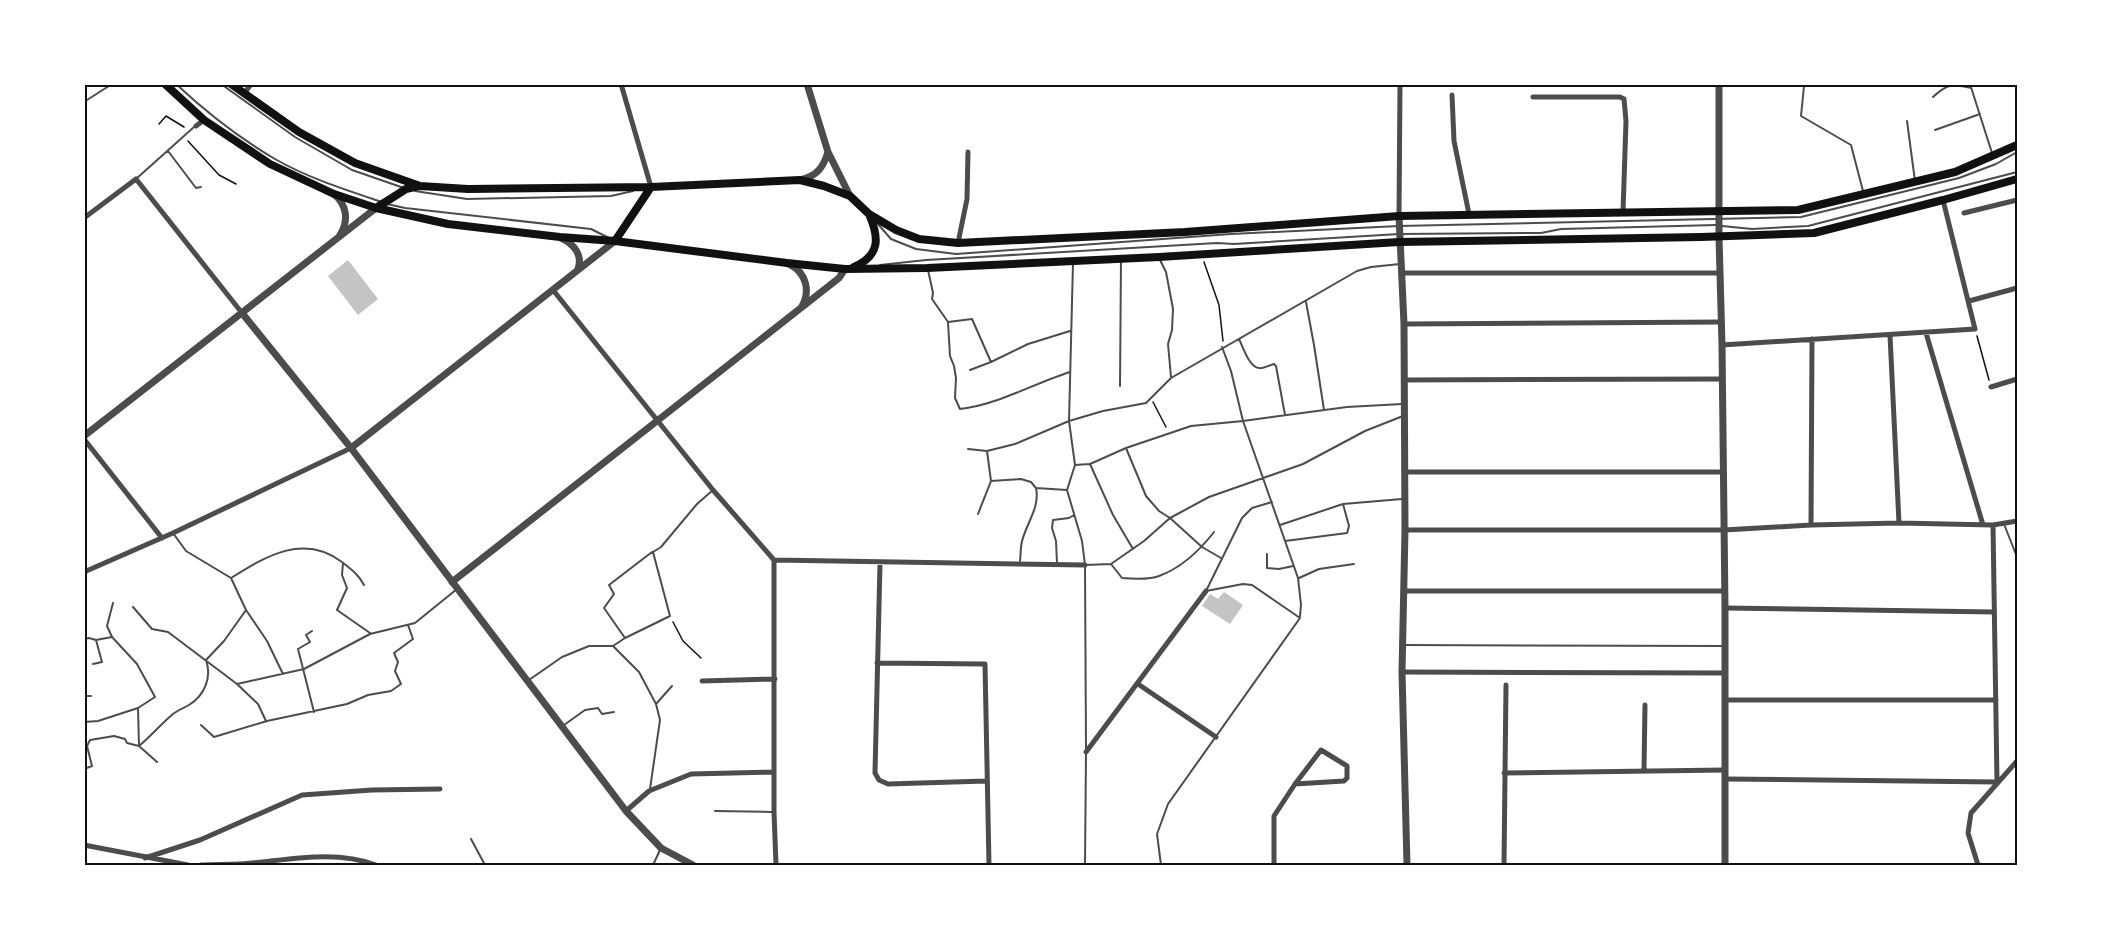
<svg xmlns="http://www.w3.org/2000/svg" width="2101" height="949" font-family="Literata,serif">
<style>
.building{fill:#c4c4c4}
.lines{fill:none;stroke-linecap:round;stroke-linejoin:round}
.path{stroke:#111;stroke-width:1.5}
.service{stroke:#4c4c4c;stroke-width:2}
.minor{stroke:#4c4c4c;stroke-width:5}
.tertiary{stroke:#4c4c4c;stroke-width:7}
.secondary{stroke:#111;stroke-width:8}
.neatline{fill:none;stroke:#111;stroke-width:2}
</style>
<rect width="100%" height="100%" fill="#fff"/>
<path class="building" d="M348,260L378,299L358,315L328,276Z
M1224,592L1243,605L1230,624L1202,606L1210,594L1218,599Z"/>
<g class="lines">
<path class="path" d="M159,124L166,116L184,127
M188,141L219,175L236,184
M1204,262L1219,305L1223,341
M1977,336L1989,380
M1153,402L1166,427
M673,622L683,641L701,658"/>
<path class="service" d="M176,84C206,112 239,138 275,159C308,178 346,190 382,202
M221,84L295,137L352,170L404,188
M1806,84L1804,86L1801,116L1851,145L1863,191
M1970,84L1992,153
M1933,97C1948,83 1952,84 1971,88
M87,100L112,84
M1907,121L1915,181
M1935,130L1980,114
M168,151L196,188L201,187
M136,179L194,127
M415,191L467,199L611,196L633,191
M387,204L405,208L591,229L609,238
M877,223L891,239L916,249L956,254L1231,234L1399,226L1801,217L1959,178L1996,164L2017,152
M1722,226L1752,229L1808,226L2017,172
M1160,260L1166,272L1173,309L1172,330L1168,344L1171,377
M1073,263L1069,421L1075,465L1067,490L1082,541L1085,565L1086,748
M880,265L926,260L1217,243L1234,244L1399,234L1541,233L1561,229L1716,225
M928,270L933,293L932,299L948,322L950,356L954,366L956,378L955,398L960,409C997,405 1035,383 1070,372
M1306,302L1314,345L1324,410
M948,322L972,319L991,362
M1239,339C1243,347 1249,367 1259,368C1263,369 1270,365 1274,364L1276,366L1285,415
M1222,347L1231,371L1243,421L1298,578L1301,605L1300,616
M970,370L991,362L1028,344L1070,331
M1120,386L1121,259
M1126,448L1146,496L1159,511L1170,518L1202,547L1221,558
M968,449L987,451L1015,444L1069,421L1103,411L1146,403L1171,378L1357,271L1371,267L1400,264
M1090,464L1113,515L1133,549
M1075,465L1090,464L1126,448L1191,426L1243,421L1347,407L1402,404
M991,481L1021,479L1031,482L1036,488L1067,490
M978,514L991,481L987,451
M2004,524L2017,557
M1280,525L1343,504L1402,499
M1285,541L1347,533L1349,526L1343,504
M1267,554V568L1279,569L1293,566
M1020,561C1021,554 1020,545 1023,538C1028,521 1040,506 1036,488
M343,563L342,575L347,588L337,610L370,633
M1057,563L1056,541L1052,528L1053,520L1069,518L1074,515
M1111,564L1122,578C1134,579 1149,580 1159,576C1181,568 1200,550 1214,532
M1085,565L1111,564L1144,541L1170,518L1209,497L1303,464L1365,431L1403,416
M231,578C266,556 304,533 342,562C351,569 359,575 364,585
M1299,578L1319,569L1354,564
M1206,591L1242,518L1252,508L1272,502
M1206,591L1243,584L1252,585L1300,618
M113,603L107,626L112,637L137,664L155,697L138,708L139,746L157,762
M133,607L152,629L168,632L237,684L258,704L266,721
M246,610L267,641L283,674
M312,631L306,635L310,642L298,649L314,712
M625,638L604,608L614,594L609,585L652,552
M84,639L89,638L96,640L112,637
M1403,645L1724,646
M613,646L639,672L656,704L660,720L650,789
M93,664L102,662L96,640
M529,680L562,657L589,646H613L625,638L670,616L653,552L661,547L697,504L713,490
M237,684L304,669L370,634L415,623L457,589
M84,696H91
M656,704L672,686
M84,722L98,721L138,708
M201,725L214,737L267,721L347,704L368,695L391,691L401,684L395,671L398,662L394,653L413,639L408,625
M564,725L585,710L598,708L602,714L614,712
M84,769L92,766L87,746L90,740L114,736L125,739L127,743L139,746C151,736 161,724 173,714C178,710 184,708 189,705C205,695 212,677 206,660L224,641L246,610L231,578L186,551L173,533
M715,811L772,812
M471,839L485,865
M653,865L660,850
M1085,865L1086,754
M1161,865L1157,834L1168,804L1300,618"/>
<path class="minor" d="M621,84L651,187
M244,94L251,84
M1452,95L1454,141L1469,214
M1533,97H1620L1624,99L1626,121L1623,212
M196,126L204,120
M1964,213L2017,200
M1399,216L1400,84
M84,218L136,179L242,313
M958,243L967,199L968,152
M1401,273H1720
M553,290L713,490L774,560V812L776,865
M1969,301L2017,288
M1404,324L1722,322
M1926,333L1983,525
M1890,335L1899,523
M1722,345L1975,329L1943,200
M1404,380L1722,379
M1991,387L2017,379
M84,439L162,538
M1405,472H1723
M1811,525L1812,339
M1405,530H1724L1811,525L1899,523L1993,525L2017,521
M774,560L1085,565
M880,563L875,773L879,780L888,784L986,781
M84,572L173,533L351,448
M1405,591H1725
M1725,608L1994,612
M877,663L985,664L989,865
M1402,672L1724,673
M702,681L775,679
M1138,684L1216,737
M1725,700H1996
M1086,752L1206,591
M1644,770L1645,705
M1504,773L1725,770
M1725,779L1997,782L1993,525
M626,811L649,791L691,774L774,772
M84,845L188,865
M145,858L200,840L302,795L372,790L440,789
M201,865C218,864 236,865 252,863C293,859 337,850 376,865
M1274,865V816L1295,784L1321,750L1347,766V778L1344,781L1295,784
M1504,865L1506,685
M1978,865L1968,833L1971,813L2017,761"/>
<path class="tertiary" d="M807,84L828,152L850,196
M1719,84V237L1722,345L1725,608V865
M800,180C817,176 823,168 828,152
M334,194C347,205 349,221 340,235
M1399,216L1404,324L1405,530L1402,672L1407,865
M561,238C574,244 583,255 578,269
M789,264C807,273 811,292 801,308
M242,313L351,448L626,811L661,848L693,865
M84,436L376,208
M351,448L615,241
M452,582L839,278L845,269"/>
<path class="secondary" d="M165,84L204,120L270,164L334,194L376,208L448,224L560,237L615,241L787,263L845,269L927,268L1159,257L1399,242L1701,237L1814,233L1943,200L2017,179
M231,84L299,132L355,163L420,186L468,189L651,187L800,180L824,186L850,196L869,214L896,230L919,239L958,243L1185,232L1399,216L1798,210L1955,172L2017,145
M376,208L406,189L419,186
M615,241L651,187
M854,267C881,255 879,237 869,214"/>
</g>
<rect width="2101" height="949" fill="none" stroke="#ffffff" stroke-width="171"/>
<rect x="86" y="86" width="1930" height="778" class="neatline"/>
</svg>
